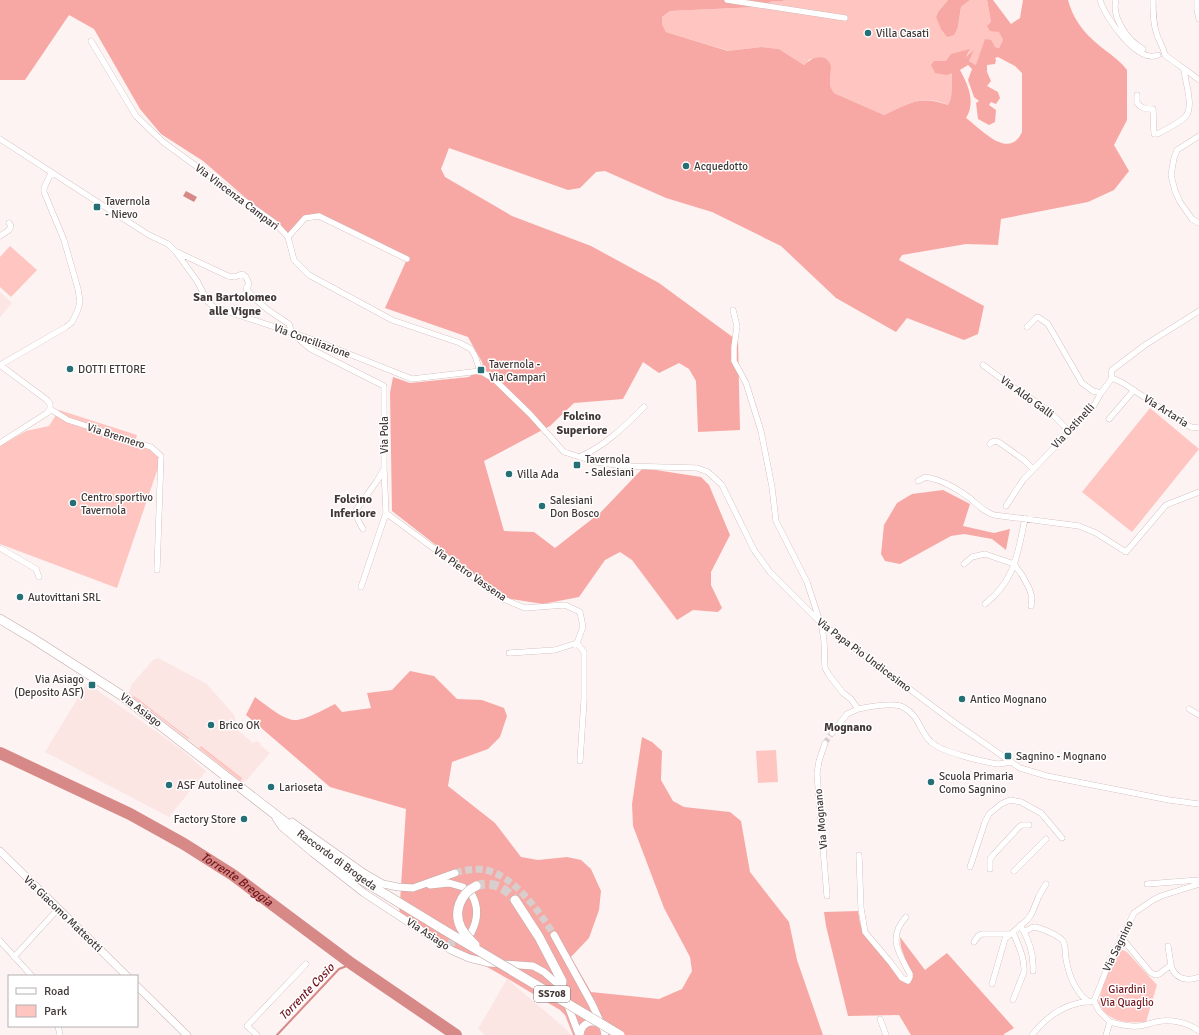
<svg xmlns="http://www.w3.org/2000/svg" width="1199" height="1035" font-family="Signika,sans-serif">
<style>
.built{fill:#fbe6e4}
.green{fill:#fec5c1}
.forest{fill:#f8a8a4;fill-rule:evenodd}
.water{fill:#d68986}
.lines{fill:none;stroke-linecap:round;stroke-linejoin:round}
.stream{stroke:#d68986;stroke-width:2}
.river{stroke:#d68986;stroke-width:12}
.minor-tunnel{stroke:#d8cecd;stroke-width:5.5;stroke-dasharray:5.5 3;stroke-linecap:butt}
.tertiary-tunnel{stroke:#d8cecd;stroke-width:7;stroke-dasharray:7 3.5;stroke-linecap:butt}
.primary-tunnel{stroke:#d8cecd;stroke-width:9;stroke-dasharray:9 4.5;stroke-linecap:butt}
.minor-casing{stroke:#c2aaa9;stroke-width:6}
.tertiary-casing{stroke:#c2aaa9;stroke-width:8}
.primary-casing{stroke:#c2aaa9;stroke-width:10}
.minor{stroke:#fff;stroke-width:5.5}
.tertiary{stroke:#fff;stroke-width:7}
.primary{stroke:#fff;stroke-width:9}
.primary-bridge-casing{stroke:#c2aaa9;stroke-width:10;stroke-linecap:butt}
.primary-bridge{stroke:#fff;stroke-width:9}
.poi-dot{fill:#256f76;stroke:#fff;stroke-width:1.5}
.labels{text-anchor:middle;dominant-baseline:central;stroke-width:3;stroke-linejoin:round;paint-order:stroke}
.shield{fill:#fff;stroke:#7b7473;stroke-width:1}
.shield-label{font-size:10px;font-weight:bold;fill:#423837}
.poi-label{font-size:11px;fill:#423837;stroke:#fff;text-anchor:start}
.street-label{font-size:11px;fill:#423837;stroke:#fff}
.park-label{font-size:11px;fill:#741920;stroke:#fff}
.neighbourhood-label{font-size:12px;font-weight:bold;fill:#423837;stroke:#fff}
.water-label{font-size:12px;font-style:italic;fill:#70141c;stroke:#fff}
</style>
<rect width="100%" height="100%" fill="#fdf3f2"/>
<path class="built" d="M0,292L12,303L0,317Z
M158,658L207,684L234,715L237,725L235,728L253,743L257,741L260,743L261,746L270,753L247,780L238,785L126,699L132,684L153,660Z
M87,683L181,749L206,771L169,817L45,752Z
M507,979L566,1029L571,1035H485L478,1029Z"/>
<path class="green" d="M783,0H948L938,12L936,17L958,28L961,7L970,0H987L991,22L999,31L1003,40L999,48L995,47L976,65L969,61L973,51L966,58L970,50C964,57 953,68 951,77C950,88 954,94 948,105C923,94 907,104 884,115L834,93L830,86L831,66L810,59L804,65L779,49L761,47L729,51L666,32L662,24V17L670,11L758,7L773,1H782Z
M10,246L37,270L11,297L0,287V257Z
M1150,408L1199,449L1132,532L1082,492Z
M59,410L137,435L135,443L151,449L160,456V462L117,588L0,544V446L26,431L49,426Z
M134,696L189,738L188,739L133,697Z
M201,746L242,778L241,781L199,748Z
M776,750L778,782L758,783L756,751Z
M1120,949L1127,952L1157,985L1146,1022C1126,1023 1109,1023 1098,1003L1105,978L1118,950Z"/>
<path class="forest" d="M0,0H783V1H773L758,7L670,11L662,17V24L666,32L728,51L761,47L779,49L804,65C812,57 826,52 831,66L830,86L834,93L884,115C910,103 920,95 948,105C954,95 950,84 952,73L947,75L935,73L931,65L934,61H946L951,54L970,49L966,57L974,50L969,61L976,65L985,39L991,40L995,47L999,48L1003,40L999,32L990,31L987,26L991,22L987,0H993L1011,24L1020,18L1023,0H1068C1075,25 1089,38 1109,53C1115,58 1122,63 1127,70V120L1114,145L1129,171L1114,190L1088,202L1001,219L998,245L966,244L902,255L899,260L984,306L978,334L964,340L907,318L896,332L836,298L781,246L712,212L666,198L605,171L596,172L580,188L568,190L449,148L441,169L445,177L512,216L591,246L659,283L738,341L740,430L698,432L696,381L689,369L679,363L659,373L643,362L623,399L574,403L550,426L484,461L504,531L534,532L555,548L601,512L643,468L701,477L709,485L730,535L711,572V585L722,608L718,612L693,610L677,620L632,560L620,552L605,560L579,597L543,604L504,598L392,511L390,393L393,377L410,383L469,377L483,364L468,337L385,308L407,259L319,216L305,218L288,237L275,223L203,161L161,134L140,109L94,29L69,15L25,80H0ZM998,57L1015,66L1022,73V132C1009,161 981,129 966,118C976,102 968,85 960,70L968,65L972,69L968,80L974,97L979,101L976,103L978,119L989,125L995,122L996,110L989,105L991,102L996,104L1000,98L998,92L987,86L991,81L987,72V65L995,64L996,60L995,58Z
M948,0H970L961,7L958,27L954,35L947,37L941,29L936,17L938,12Z
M943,490L970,504L963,526L994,533L1010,529L1006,550L992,539L964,534L951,536L900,564L885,561L881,554L884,525L897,503L912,494Z
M410,671L434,676L457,699L482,700L504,708L507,716L500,737L488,749L452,762L448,786L495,823L521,857L538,860L567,857L581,860L591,869L601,891L599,910L589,938L571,957L591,992L659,999L682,989L692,971L690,957L664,908L633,826L632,804L642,737L652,742L662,751L661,780L673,801L684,807L730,812L741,821L750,872L789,922L797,960L823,1035H573L565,1015L560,1010L510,980L399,917L406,809L330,787L246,715L255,697C265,704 282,719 294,720C304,721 325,709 335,704L342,712L371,708L367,693L392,690Z
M858,911L860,923L864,935L904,982H909L906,961L901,947L900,937L925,970L947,953L1014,1028L1004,1034V1035H911L899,1015L848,1016L826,926L824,912Z"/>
<path class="water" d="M186,191L197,197L194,202L183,196Z"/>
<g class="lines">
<path class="stream" d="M277,1035L339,969L352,964"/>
<path class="river" id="s1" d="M0,753L130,814L184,844L233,875L352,964L456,1035"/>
<path class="minor-tunnel" d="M825,743L832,733"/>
<path class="tertiary-tunnel" d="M455,873C465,870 476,868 486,870C515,877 539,911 554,935
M448,943L461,942L465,940"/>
<path class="primary-tunnel" d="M476,886C492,881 505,887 515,900"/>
<defs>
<path id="minor" d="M727,0L845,18
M1100,0C1105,17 1137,64 1158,55
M1116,0C1111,17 1128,41 1143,49
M1153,0C1153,12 1153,23 1157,35C1160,43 1163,46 1165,55C1175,63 1190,72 1199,80
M1197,0V10L1199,19
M91,41L136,116L163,142L275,223L288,237L294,260L309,275L392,320L460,343L471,349L475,356L480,371
M1137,95V103C1142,109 1146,109 1153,109L1154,134H1157C1163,131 1182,121 1186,116C1194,106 1185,81 1184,70
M1199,136L1177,150L1174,158L1171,175L1175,191L1180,202L1192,219L1199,223
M0,139L99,203L149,235L168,244L176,252L197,281L208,302L214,307L314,340L412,379L480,371L494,379L530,414L564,452L596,462L623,466L697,468L708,472L722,485L754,550L770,572L821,623L955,723L1020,768L1047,776L1169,800L1199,804
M0,236L9,230L11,226L9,223
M288,237L305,218L319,216L407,259
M177,252L228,276L235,277L242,274L246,277L249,284L246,288L254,298L268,310L289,324L292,333L309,348L384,386V469L386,513L361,587
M733,310L737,326L734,347V361L746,383L761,431L772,487L776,521L807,582L822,628L824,641L825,668L829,675L843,693L851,699L858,709C868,707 893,702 903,707C920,716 919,731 931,742C941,752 984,762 998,764C1003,764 1006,763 1010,762
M1027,327L1036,318L1038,317L1048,324L1082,383L1093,391L1101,393
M0,365L47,400L50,404V409L68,420L151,447L161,456L157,570
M0,365L66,327L72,322L77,312L80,302L78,289L64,240L44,192V188L51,173
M983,365L1010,385L1038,403L1053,415L1069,431
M1112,378L1123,383L1183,423L1191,427L1199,428
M1109,419L1134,390
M0,443L47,413L50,409
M990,444L992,442L996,441L1000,443L1024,460L1033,469
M579,457C604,447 625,426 644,407
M918,481L926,477C942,480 958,489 971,499C979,506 983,511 994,515L1079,526L1096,533L1126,552L1166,505L1199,492
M1006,506L1023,480L1093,407L1101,393L1112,378L1111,374L1112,370L1145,345L1199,311
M386,513L501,598L525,608L565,605L580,612L583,627L577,643L555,650L509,653
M363,529L358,520L356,510L377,481L384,469
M0,548L36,569L39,577
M964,564L972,557L985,554L1014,564L1022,575L1029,588L1032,597L1031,606
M985,604C1015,581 1018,553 1025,518
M577,643L584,652V700L580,761
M1189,709L1199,715
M832,733L847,714L858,709
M825,743L819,761L817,774L827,896
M859,855L861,908L865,932L891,963L902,978L908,981L910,977V974C899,953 887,938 906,917
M970,867L985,822L989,814L1001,804L1010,800L1021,802L1041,813L1062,838
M990,869V859L994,854L1019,827L1022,825H1029
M1014,871L1046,839
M1147,884L1199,880
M1020,925C1029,939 1034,954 1033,971
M1013,932C1018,945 1025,958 1024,972L1013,1000
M1024,932C1028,930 1031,927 1035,927C1041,928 1060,936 1063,941C1066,946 1065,954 1066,959C1069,976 1075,992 1089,1002
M1121,937L1150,972L1155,975L1159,974L1171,965L1168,946
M0,941L32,976
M974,942L978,936L982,934H1009
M14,957L58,909
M1171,965C1174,979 1188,982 1199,977
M992,984L1005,939L1027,920L1031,915L1039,896L1046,884
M1094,1001L1099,1011L1110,1022
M880,1019L886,1035
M58,1026L60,1035
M257,1035L247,1026L306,964
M1032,1035C1043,1021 1057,1009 1075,1004C1081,1002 1087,1002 1094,1001L1110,961L1134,913L1153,900L1161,896L1199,884
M1106,1035L1110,1022C1119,1024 1128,1027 1138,1026C1144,1026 1150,1023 1156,1022C1171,1019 1187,1022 1199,1031"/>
<path id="tertiary" d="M276,818L282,827L313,853L364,893L451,950L469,958L489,963L533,966L544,972L561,987L579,1035
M292,822L364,873L383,884L398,887L413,888L455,873
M0,851L127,976
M430,885L449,883L463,887
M471,933C478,920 479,908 472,895
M554,935L592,1004L604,1030L605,1035
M137,986L187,1035
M580,1035C581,1025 588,1020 598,1023"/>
<path id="primary" d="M0,619L32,638L121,695L352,874L444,930
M515,900L539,937L562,981L561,989"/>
</defs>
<use href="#minor" class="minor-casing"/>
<use href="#tertiary" class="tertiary-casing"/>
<use href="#primary" class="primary-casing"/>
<use href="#minor" class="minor"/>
<use href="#tertiary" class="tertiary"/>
<use href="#primary" class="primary"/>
<defs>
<path id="primary-bridge" d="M444,930L620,1035
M475,945C470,940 465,935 461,928C453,912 460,894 476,886"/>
</defs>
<use href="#primary-bridge" class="primary-bridge-casing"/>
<use href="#primary-bridge" class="primary-bridge"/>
</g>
<g class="poi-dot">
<circle cx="868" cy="33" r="4"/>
<circle cx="686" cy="166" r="4"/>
<rect x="93" y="203" width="8" height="8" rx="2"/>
<circle cx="70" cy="369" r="4"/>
<rect x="477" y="366" width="8" height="8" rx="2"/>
<rect x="573" y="461" width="8" height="8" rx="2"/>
<circle cx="509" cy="474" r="4"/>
<circle cx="73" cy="503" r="4"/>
<circle cx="542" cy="506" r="4"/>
<circle cx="20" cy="597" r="4"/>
<rect x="88" y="681" width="8" height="8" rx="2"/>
<circle cx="962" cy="699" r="4"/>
<circle cx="211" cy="725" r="4"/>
<rect x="1004" y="752" width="8" height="8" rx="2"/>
<circle cx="931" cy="782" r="4"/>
<circle cx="169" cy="785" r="4"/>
<circle cx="271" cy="787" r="4"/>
<circle cx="244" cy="819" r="4"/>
</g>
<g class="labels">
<rect class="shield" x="534" y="986" width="36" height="16" rx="3"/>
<g class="shield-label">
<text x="552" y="994">SS708</text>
</g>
<g class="poi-label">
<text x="876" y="33">Villa Casati</text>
<text x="694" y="166">Acquedotto</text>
<text x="105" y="201">Tavernola<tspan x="105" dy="13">- Nievo</tspan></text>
<text x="489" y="364">Tavernola -<tspan x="489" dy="13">Via Campari</tspan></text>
<text x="78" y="369">DOTTI ETTORE</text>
<text x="585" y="459">Tavernola<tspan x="585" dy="13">- Salesiani</tspan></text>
<text x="517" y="474">Villa Ada</text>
<text x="81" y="497">Centro sportivo<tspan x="81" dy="13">Tavernola</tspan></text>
<text x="550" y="500">Salesiani<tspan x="550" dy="13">Don Bosco</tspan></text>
<text x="28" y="597">Autovittani SRL</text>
<text x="84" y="679" text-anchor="end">Via Asiago<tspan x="84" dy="13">(Deposito ASF)</tspan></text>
<text x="970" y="699">Antico Mognano</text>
<text x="219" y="725">Brico OK</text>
<text x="1016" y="756">Sagnino - Mognano</text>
<text x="939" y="776">Scuola Primaria<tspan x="939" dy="13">Como Sagnino</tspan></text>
<text x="177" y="785">ASF Autolinee</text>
<text x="279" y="787">Larioseta</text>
<text x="236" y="819" text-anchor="end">Factory Store</text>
</g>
<g class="street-label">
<text transform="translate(237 197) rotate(37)">Via Vincenza Campari</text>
<text transform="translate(312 341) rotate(20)">Via Conciliazione</text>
<text transform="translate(1027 397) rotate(36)">Via Aldo Galli</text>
<text transform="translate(1166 411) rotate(32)">Via Artaria</text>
<text transform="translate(1073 426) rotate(-47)">Via Ostinelli</text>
<text transform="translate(384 435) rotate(-90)">Via Pola</text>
<text transform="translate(116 436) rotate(18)">Via Brennero</text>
<text transform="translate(470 574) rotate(35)">Via Pietro Vassena</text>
<text transform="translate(864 655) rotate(37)">Via Papa Pio Undicesimo</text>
<text transform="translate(141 710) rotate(37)">Via Asiago</text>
<text transform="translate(821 819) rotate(-95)">Via Mognano</text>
<text transform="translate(337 860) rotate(36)">Raccordo di Brogeda</text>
<text transform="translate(63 914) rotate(44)">Via Giacomo Matteotti</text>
<text transform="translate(428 934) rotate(33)">Via Asiago</text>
<text transform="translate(1118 946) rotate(-64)">Via Sagnino</text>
</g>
<g class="park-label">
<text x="1127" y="989">Giardini<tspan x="1127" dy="13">Via Quaglio</tspan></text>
</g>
<g class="neighbourhood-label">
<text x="235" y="297">San Bartolomeo<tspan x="235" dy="14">alle Vigne</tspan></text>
<text x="582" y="416">Folcino<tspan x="582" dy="14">Superiore</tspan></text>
<text x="353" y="499">Folcino<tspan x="353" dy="14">Inferiore</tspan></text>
<text x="848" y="727">Mognano</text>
</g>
<g class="water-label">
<text stroke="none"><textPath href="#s1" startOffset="269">Torrente Breggia</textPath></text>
<text transform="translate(307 992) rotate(-46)">Torrente Cosio</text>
</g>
</g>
<rect x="8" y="975" width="130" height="52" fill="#ffffff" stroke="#b3afaf"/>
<rect x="16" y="988" width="20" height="6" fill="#ffffff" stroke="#b3afaf"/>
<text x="44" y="995" font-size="12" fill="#423837">Road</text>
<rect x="16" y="1005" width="20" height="12" fill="#fec5c1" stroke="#b3afaf"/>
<text x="44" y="1015" font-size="12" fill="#423837">Park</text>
</svg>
